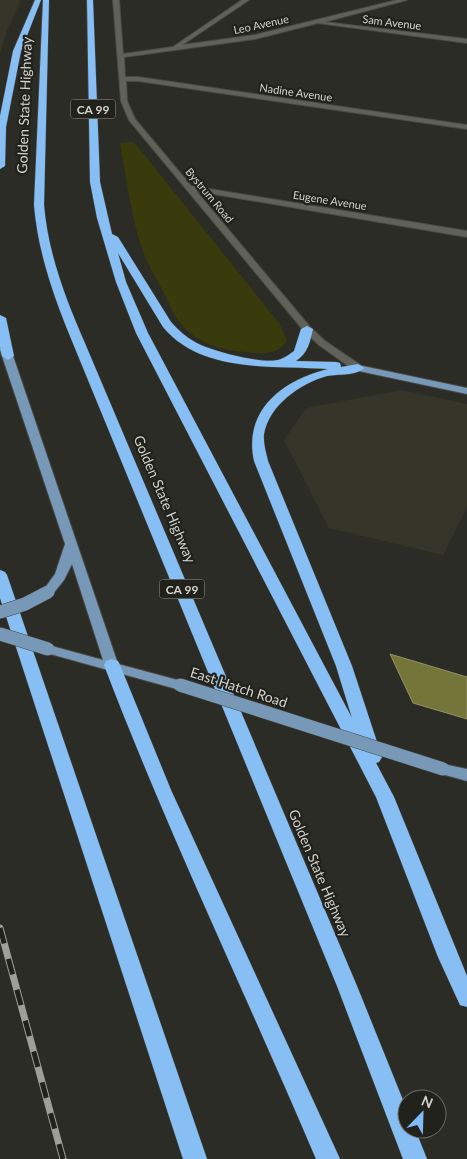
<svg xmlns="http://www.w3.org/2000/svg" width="467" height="1159" font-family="Lato,sans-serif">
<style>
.built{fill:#353629}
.green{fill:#3a3b0c}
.water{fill:#747639;stroke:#919266}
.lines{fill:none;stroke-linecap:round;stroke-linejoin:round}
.minor-casing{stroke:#4a4a44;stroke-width:2}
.major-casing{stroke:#4a4a44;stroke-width:2}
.highway-casing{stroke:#4a4a44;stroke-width:1}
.minor{fill:#606159;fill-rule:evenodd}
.major{fill:#7799b7;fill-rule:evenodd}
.highway{fill:#87bff5;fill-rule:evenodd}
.rail-casing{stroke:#9e9f99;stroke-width:7}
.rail{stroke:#22221c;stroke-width:5;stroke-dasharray:16;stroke-linecap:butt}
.major-bridge-casing{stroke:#4a4a44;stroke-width:14;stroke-linecap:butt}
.major-bridge{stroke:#7799b7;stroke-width:13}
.labels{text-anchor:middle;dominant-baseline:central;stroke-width:4.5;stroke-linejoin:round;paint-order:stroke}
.far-street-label{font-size:11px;fill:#d4d4cf;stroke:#22221c}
.shield{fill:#22221c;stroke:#9f9f99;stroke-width:1}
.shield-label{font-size:12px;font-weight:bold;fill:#d4d4cf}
.street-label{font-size:14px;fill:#d4d4cf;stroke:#22221c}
</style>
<rect width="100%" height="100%" fill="#2b2c25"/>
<path class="built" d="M0,0H21L7,31L0,53Z
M402,390L467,404V507L443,555L329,528L284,440L306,408Z"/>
<path class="green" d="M134,142L279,323L287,340C280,355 261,354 247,352C227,351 206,346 190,333C178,324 171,308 165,295C158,282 150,268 144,254C131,219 127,180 120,143Z"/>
<path class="water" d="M390,654L467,677V719L413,703Z"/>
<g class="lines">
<defs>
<path id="minor" d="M113,0H119L123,54L173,47L242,0H249L182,45L255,35L397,0H407L324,22L467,39V43L318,23L255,39L124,57L125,77H138L467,125V129L138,81H126L127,101L135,119L191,186L467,231V237L196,191L310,327L325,341L362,366V370H354L319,345L304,331L129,120L121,101Z"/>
<path id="major" d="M0,337L5,340L13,356L118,664L185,682L187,685L185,688L180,690L43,652L41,649L43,646L48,645L103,660L72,564L64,580L52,595H44L42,592L55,574L65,544L0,350Z
M358,365L467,388V394L354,370V366Z
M443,764L467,769V781L438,773L436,769L438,765Z"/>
<path id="highway" d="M35,0H41L21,51L6,127L5,166L0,169V116L13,51Z
M43,0H49L44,205C48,253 65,297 84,341L357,986L407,1110V1129H415L427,1159H403L337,986L72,341C54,297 38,253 34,205Z
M87,0H93L100,182L112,234L118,237L171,322C178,330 186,337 195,342C210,351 261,364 278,360C283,359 290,354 294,351L301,329L307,326L313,329C310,342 308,353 296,361L336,362L340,363L341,367L358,364L364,368C357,376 337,374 327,376C301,383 269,405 264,434C263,443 266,452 268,461L352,666L382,757L379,762L376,763L394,797L467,976V1007L460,1005L438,957L376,797L136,333L116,282L97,218L90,182ZM118,253L163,327C202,374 274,365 328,369C283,380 243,410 254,461L336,666L352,718L148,333L126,282Z
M0,315L6,318L14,356L8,360L2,356L0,346Z
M0,570L5,572L7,575L207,1159H183L0,598Z
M112,659L118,661L120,665L171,790L340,1159H316C246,994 168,833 104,665L106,661Z"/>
</defs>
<use href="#minor" class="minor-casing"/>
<use href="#major" class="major-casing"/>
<use href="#highway" class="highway-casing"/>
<use href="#minor" class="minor"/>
<use href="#major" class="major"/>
<use href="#highway" class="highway"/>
<defs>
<path id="rail" d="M0,928L63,1159"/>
</defs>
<use href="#rail" class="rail-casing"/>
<use href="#rail" class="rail"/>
<defs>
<path id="major-bridge" d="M0,612L25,604L48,592
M0,634L48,649
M180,685L443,769"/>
</defs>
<use href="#major-bridge" class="major-bridge-casing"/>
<use href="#major-bridge" class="major-bridge"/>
</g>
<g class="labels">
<g class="far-street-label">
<text transform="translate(392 22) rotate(7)">Sam Avenue</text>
<text transform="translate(261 24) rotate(-12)">Leo Avenue</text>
<text transform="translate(296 92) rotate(8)">Nadine Avenue</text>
<text transform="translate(210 195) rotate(50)">Bystrum Road</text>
<text transform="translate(330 200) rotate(9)">Eugene Avenue</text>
</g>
<g class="shield">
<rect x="70.5" y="99.5" width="45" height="19" rx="4"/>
<rect x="159.5" y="579.5" width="45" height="19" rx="4"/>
</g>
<g class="shield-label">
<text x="93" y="109">CA 99</text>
<text x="182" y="589">CA 99</text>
</g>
<g class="street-label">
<text transform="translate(24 105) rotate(-88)">Golden State Highway</text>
<text transform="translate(165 499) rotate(67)">Golden State Highway</text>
<text transform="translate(239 687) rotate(18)">East Hatch Road</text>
<text transform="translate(320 873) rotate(67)">Golden State Highway</text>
</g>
</g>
<g transform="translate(422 1114) rotate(23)"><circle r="24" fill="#22221c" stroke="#696964"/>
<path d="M0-4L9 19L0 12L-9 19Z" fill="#7ebdf9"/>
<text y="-8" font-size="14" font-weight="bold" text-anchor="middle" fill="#d4d4cf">N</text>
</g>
</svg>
